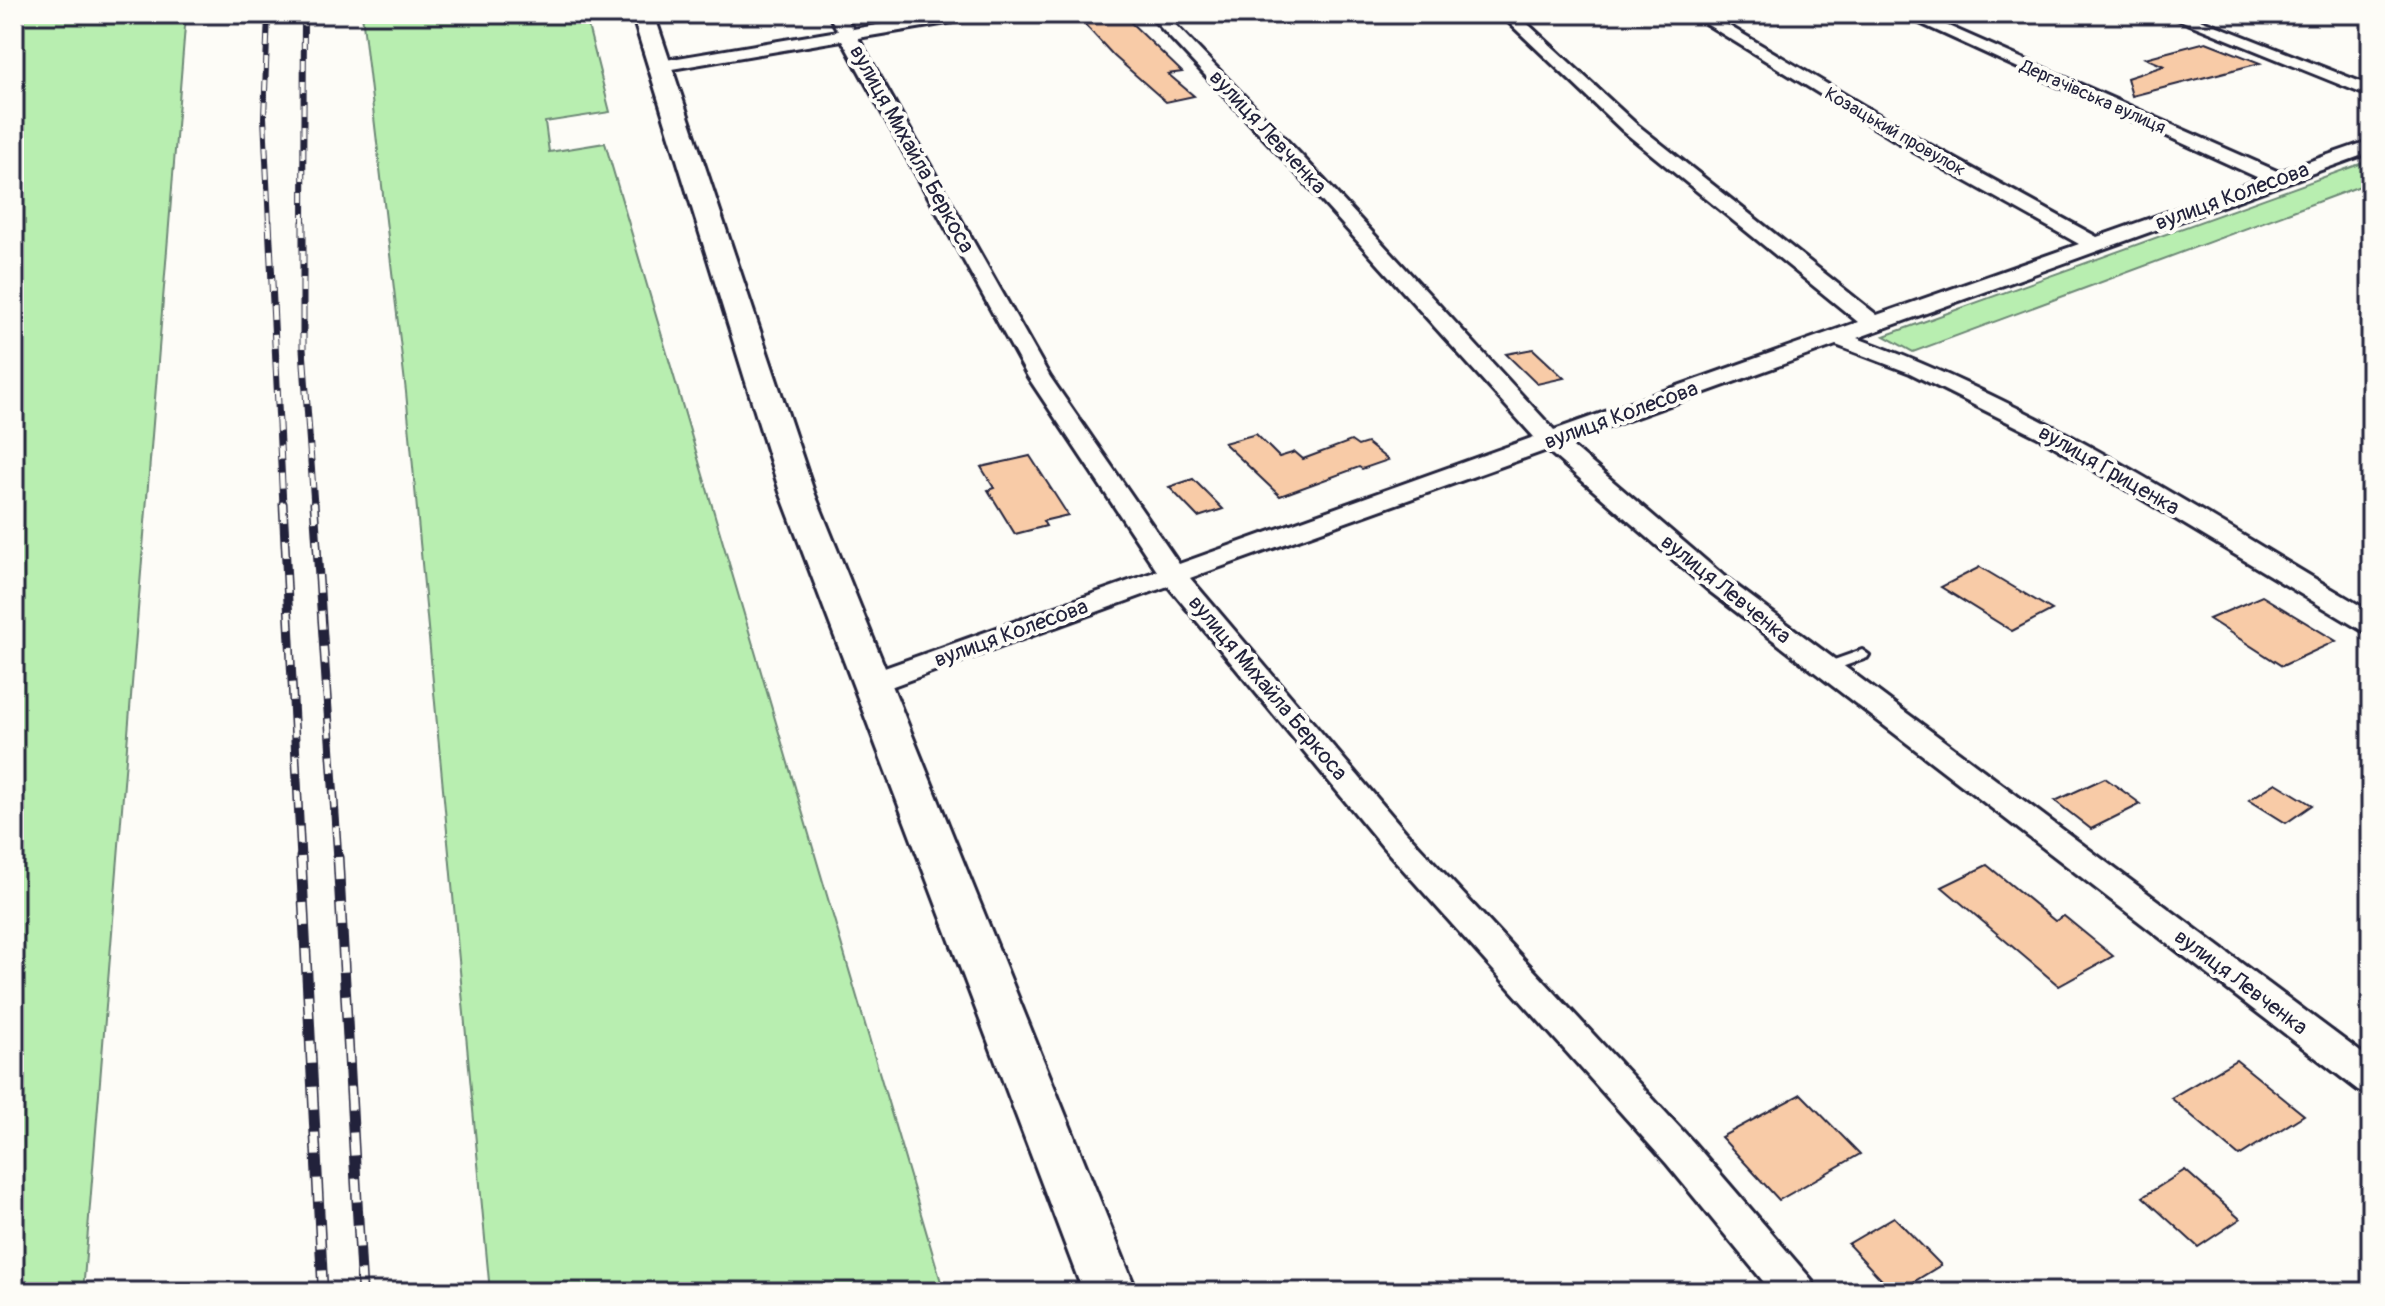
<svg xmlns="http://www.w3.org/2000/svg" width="2385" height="1306" font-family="Pangolin,sans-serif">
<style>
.green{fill:#b8eeb0;stroke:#6d8876;stroke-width:2}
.building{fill:#f8cba7;stroke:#22223b;stroke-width:2}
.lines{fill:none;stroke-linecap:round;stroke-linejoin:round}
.lane-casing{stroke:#22223b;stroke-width:6}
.street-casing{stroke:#22223b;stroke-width:6}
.secondary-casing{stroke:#22223b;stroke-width:6}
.lane{fill:#fdfcf7;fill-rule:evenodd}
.street{fill:#fdfcf7;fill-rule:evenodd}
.secondary{fill:#fdfcf7;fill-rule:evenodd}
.rail-far3-casing{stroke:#22223b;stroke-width:6}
.rail-far2-casing{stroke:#22223b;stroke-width:7}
.rail-far1-casing{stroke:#22223b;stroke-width:9}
.rail-casing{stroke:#22223b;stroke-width:11}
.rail-far3{stroke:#fdfcf7;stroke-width:4;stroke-dasharray:11;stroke-linecap:butt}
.rail-far2{stroke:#fdfcf7;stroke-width:5;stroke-dasharray:14;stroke-linecap:butt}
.rail-far1{stroke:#fdfcf7;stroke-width:6;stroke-dasharray:18;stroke-linecap:butt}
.rail{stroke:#fdfcf7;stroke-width:8;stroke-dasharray:23;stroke-linecap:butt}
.labels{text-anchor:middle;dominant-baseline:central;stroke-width:8;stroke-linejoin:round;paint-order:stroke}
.far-street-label{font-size:18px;fill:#22223b;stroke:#fdfcf7}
.street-label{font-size:22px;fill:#22223b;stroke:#fdfcf7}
</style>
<rect width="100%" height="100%" fill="#fdfcf7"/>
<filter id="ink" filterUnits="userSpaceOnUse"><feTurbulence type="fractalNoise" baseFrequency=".0125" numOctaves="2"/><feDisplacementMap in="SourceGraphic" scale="16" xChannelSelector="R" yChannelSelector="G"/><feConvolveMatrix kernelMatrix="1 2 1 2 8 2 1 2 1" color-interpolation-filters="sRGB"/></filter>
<g filter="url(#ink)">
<path class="green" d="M14,14H186L83,1292H14Z
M362,14H585L610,112L545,122L549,152L605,143L944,1292H490L406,392Z
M2371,160V182L1913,352L1884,336Z"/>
<path class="building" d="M1075,14H1122L1182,72L1168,74L1194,96L1166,102L1114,56Z
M2206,42L2260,63L2132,96L2127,78L2164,66L2145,58Z
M1533,349L1564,378L1537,384L1506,354Z
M1256,434L1279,457L1295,452L1303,459L1351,441L1358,446L1367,443L1388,460L1362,469L1359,467L1280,496L1224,443Z
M1030,456L1068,515L1043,521L1046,526L1015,534L988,490L994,488L981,467Z
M1193,479L1223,509L1198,517L1169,487Z
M1980,567L2052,610L2012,631L1941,587Z
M2262,596L2336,641L2282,666L2209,619Z
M2105,778L2141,804L2091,829L2055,801Z
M2276,783L2312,805L2286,823L2249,800Z
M1987,865L2055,921L2064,916L2113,956L2059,986L1942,887Z
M2236,1060L2304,1115L2239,1156L2171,1098Z
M1801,1094L1860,1154L1779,1200L1721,1137Z
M2185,1170L2240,1219L2198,1247L2143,1197Z
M1894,1217L1941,1265L1897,1292H1893L1848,1244Z"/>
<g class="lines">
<defs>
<path id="lane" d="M1862,650L1869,655L1867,658L1825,673L1818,668L1820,665Z"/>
<path id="street" d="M828,14H844L853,29L942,14H979L971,19L858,38L1050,377L1179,564L1534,437L1288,164L1148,14H1165L1302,156L1554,430L1858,322L1623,131L1500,14H1517L1635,123L1877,315L2079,244L1914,152L1690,14H1709L1928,144L2097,237L2261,179L1900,14H1921L2279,172L2371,140V152L1857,338C2039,404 2204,514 2371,612V633L2361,630L2042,439L1910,373L1836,345L1567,442L1726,578L2371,1060V1095L2358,1090L1708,590L1547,450L1190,578L1405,831L1693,1142L1811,1279L1817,1292H1772L1667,1164L1383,847L1168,586L882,690L872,692L862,690L858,683L862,676L1157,571L1028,377L842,40L660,71L651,66L660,61L838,31Z
M2165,14H2187L2371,86V97Z"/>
<path id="secondary" d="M632,14H654L814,492L1137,1292H1083L780,492Z"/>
</defs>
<use href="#lane" class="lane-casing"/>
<use href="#street" class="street-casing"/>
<use href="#secondary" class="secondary-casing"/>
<use href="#lane" class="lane"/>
<use href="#street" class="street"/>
<use href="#secondary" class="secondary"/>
<defs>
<path id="rail-far3" d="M268,14L264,117L269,224
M303,224L304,14"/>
<path id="rail-far2" d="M269,222L283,505
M303,222V349L314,505"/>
<path id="rail-far1" d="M283,503L301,859
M314,503L338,859"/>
<path id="rail" d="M301,857L323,1292
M338,857L362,1292"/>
</defs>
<use href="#rail-far3" class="rail-far3-casing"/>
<use href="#rail-far2" class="rail-far2-casing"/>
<use href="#rail-far1" class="rail-far1-casing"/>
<use href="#rail" class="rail-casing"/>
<use href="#rail-far3" class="rail-far3"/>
<use href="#rail-far2" class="rail-far2"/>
<use href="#rail-far1" class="rail-far1"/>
<use href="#rail" class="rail"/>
</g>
</g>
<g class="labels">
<g class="far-street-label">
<text transform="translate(2093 97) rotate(24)">Дергачівська вулиця</text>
<text transform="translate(1895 132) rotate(30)">Козацький провулок</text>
</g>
<g class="street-label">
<text transform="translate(1268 132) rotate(47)">вулиця Левченка</text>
<text transform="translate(912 149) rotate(61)">вулиця Михайла Беркоса</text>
<text transform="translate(2232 196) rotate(-20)">вулиця Колесова</text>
<text transform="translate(1621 415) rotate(-20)">вулиця Колесова</text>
<text transform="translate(2109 470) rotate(30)">вулиця Гриценка</text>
<text transform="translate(1726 589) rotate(39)">вулиця Левченка</text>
<text transform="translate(1011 633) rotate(-20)">вулиця Колесова</text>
<text transform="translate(1268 688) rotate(50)">вулиця Михайла Беркоса</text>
<text transform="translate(2241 982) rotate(37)">вулиця Левченка</text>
</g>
</g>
<rect width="2385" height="1306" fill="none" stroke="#fdfcf7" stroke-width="48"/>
<rect x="24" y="24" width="2337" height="1258" fill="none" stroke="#22223b" stroke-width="3" filter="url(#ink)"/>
</svg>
